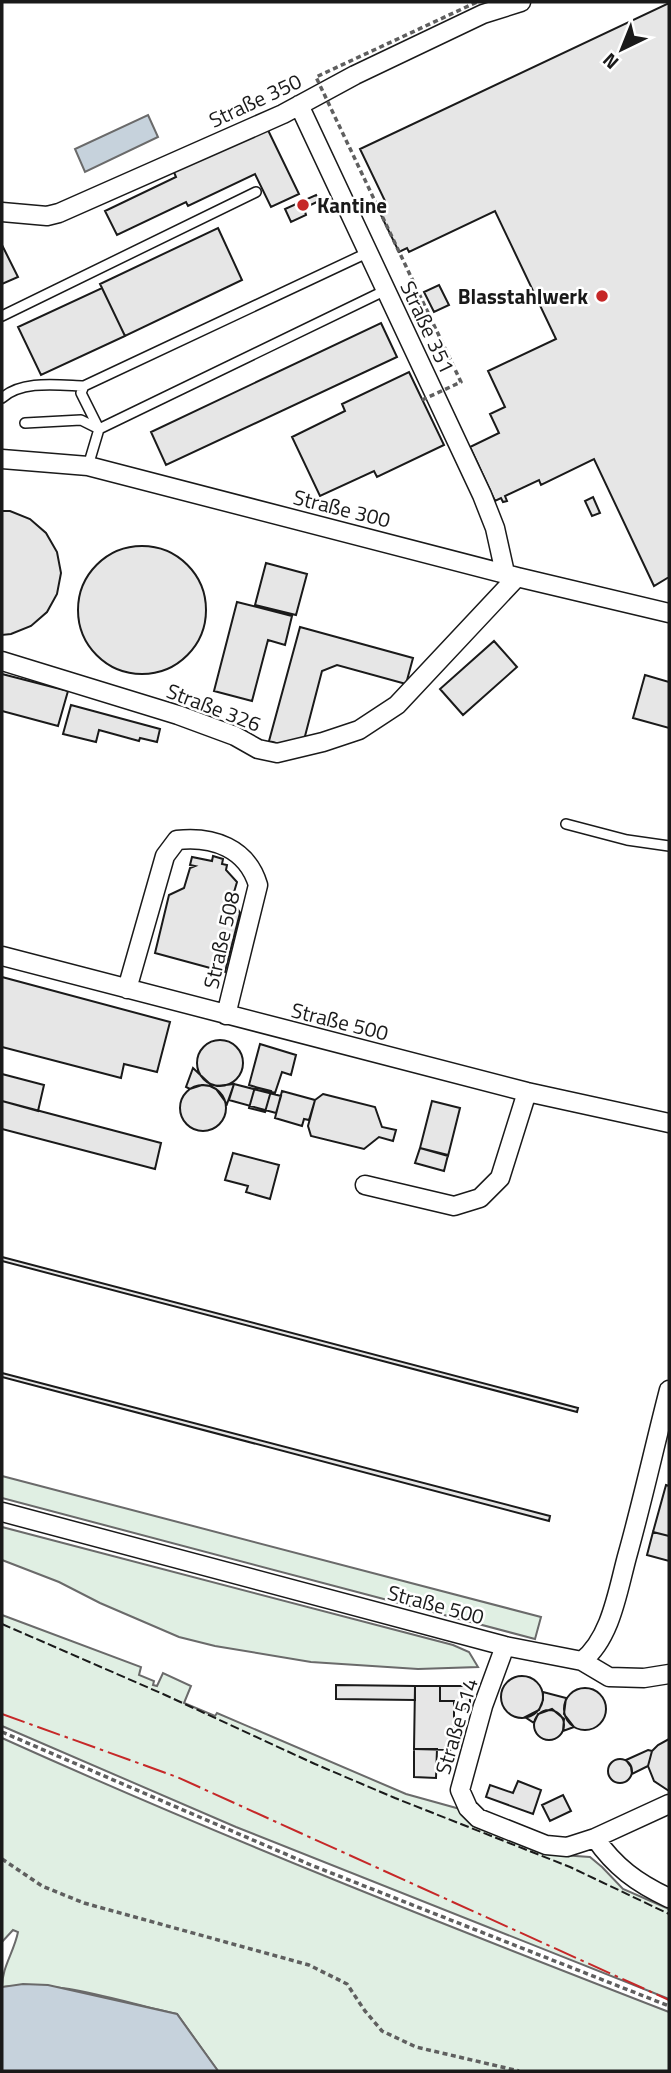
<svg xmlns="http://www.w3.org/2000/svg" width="671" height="2073" font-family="'Titillium Web',sans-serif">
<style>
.green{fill:#e0efe3;stroke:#6a6a6a;stroke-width:2}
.water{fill:#c6d2dc;stroke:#6a6a6a;stroke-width:2}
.building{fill:#e6e6e6;stroke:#1a1a1a;stroke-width:2}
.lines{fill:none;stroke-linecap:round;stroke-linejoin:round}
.lane-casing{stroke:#1a1a1a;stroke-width:12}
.street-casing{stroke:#1a1a1a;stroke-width:21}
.path{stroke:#5f5f5f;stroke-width:3.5;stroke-dasharray:5 3.5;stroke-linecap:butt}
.lane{stroke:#fff;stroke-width:9}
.street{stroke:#fff;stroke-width:18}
.path-bridge{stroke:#5f5f5f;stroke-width:3.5;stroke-dasharray:5 3.5;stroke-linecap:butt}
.fence{stroke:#1a1a1a;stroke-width:2;stroke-dasharray:9 3.5;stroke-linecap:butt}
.power{stroke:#c62828;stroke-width:2;stroke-dasharray:24 5 3.5 5;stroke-linecap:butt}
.poi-dot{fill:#c62828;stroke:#fff;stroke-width:2.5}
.labels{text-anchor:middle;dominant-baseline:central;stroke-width:5;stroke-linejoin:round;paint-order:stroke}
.street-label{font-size:21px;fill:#1a1a1a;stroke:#fff}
.poi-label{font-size:21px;font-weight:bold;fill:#1a1a1a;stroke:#fff;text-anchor:start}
</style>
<rect width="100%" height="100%" fill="#fff"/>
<path class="green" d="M2,1476L541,1617L535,1639L2,1498Z
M2,1527L453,1645L469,1652L478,1667L418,1669L311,1662L215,1646L179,1637L100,1603L59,1582L2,1560Z
M2,1615L141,1667L139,1675L154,1681L153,1685L157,1686L163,1673L191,1686L184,1703L215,1716L217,1713L406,1794L460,1809L547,1854L590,1857L602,1867L623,1889L669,1909V1999L236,1827L2,1726Z
M2,1738C221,1837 445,1925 669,2012V2071H218L177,2014C120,2002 60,1979 2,1987C2,1967 14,1952 18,1932L13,1930L2,1942Z"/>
<path class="water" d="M148,115L158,137L85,172L75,149Z
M23,1984L48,1985L177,2014L218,2071H2V1987Z"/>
<path class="building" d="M669,3V577L654,586L594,459L541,485L539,480L505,496L507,501L503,502L501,498L495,501L470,447L499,433L490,414L505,407L488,371L556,339L495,211L409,252L407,248L399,252L377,207L386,203L360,149Z
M266,126L299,194L271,207L255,174L188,206L186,202L117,235L105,211L176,177L173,170Z
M316,195L319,201L304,208L306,215L291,222L285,209Z
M218,228L242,280L125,336L100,284Z
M2,245L18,277L2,284Z
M439,285L449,305L434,312L424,292Z
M102,288L125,336L41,375L18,327Z
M381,323L397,357L166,465L151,432Z
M409,372L444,445L377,477L374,471L320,496L292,437L345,411L342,404Z
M593,497L600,513L592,516L585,501Z
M2,511H10L30,519L46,533L57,552L61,573L57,594L47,612L31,626L11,634L2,635Z
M78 610a64 64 0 1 1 128 0a64 64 0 1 1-128 0Z
M266,563L307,574L296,615L255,605Z
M237,602L292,616L285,645L268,640L252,701L214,691Z
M300,627L413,658L406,684L337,665L322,671L304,740L283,745L269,741Z
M494,641L517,667L463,715L440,689Z
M2,674L68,691L58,726L2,711Z
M645,675L669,682V728L633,718Z
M71,705L160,729L157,742L140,738L139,741L99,730L96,742L63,734Z
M213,856L223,859L222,864L227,865L226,870L237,882L232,899L240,913L225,972L155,953L169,895L184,888L190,868L195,866L190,865L192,857L212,861Z
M2,977L170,1022L157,1072L124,1064L121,1078L2,1047Z
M197 1063a23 23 0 1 1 46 0a23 23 0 1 1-46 0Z
M260,1044L296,1055L291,1075L282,1072L275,1093L249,1085Z
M193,1068L210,1084L217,1086L234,1084L227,1104L216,1089L210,1086L202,1085L190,1089L186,1087Z
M2,1074L44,1085L38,1111L2,1101Z
M234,1084L281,1096L276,1113L229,1100Z
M180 1108a23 23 0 1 1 46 0a23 23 0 1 1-46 0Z
M255,1087L271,1091L265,1112L249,1108Z
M282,1091L315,1100L309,1120L304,1119L302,1126L275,1118Z
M323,1094L375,1107L382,1127L396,1130L393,1141L379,1137L364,1149L311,1136L308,1126L315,1100Z
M2,1101L161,1143L155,1169L2,1129Z
M432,1101L460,1108L448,1156L420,1148Z
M420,1148L448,1155L444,1171L415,1163Z
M233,1153L279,1165L270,1199L246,1192L248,1186L225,1180Z
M2,1257L578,1408L577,1412L2,1261Z
M2,1373L550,1516L549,1521L2,1377Z
M666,1485L669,1486V1536L653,1532Z
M653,1532L669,1536V1561L647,1555Z
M501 1697a21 21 0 1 1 42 0a21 21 0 1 1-42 0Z
M336,1685L415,1686V1700L336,1699Z
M415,1686H440V1701H454V1750L414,1749Z
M440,1686H470V1709H454V1701H440Z
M564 1709a21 21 0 1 1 42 0a21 21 0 1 1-42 0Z
M543,1692L566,1698L564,1714L574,1727L563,1731L564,1719L552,1709L538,1714L534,1723L525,1717L539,1710L543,1700Z
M534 1725a15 15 0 1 1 30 0a15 15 0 1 1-30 0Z
M669,1739V1791L654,1781L648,1766L652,1751L658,1745Z
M414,1749H437L436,1778L414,1777Z
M648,1750L652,1751L648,1766L632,1774L631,1767L626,1760Z
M608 1771a12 12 0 1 1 24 0a12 12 0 1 1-24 0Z
M518,1781L541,1790L533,1814L486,1797L490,1785L513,1793Z
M563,1795L571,1811L550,1821L542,1805Z"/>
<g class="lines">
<defs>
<path id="lane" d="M2,316L256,192
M2,398C22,380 57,385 84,386
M25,423L81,420L99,429
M99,429L81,393L84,386L367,253
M88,466L99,429L386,290
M566,824L627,840L669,846"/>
<path id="street" d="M299,105L482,495L495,528L505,573
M2,212L47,216L59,213L283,114L355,75L483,14L521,2
M2,459L88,466L517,577L669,613
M2,661L178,715L235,736L258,749L277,753L323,742L359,730L397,705L517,577
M2,956L527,1092L669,1123
M127,989L165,856L177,840C213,836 247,848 258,885L226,1015
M365,1185L454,1206L480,1198L500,1178L527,1092
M2,1512L505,1646L582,1661C612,1637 618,1588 628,1553C643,1499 655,1444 669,1390
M505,1646L483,1706L460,1790L468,1808L478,1818L546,1845L567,1847L595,1838L669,1804
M582,1661L609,1677L644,1678L669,1674
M595,1838C615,1867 637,1883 669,1898"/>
</defs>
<use href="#lane" class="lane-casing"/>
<use href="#street" class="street-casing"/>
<path class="path" d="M2,1732L311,1865L669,2006
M2,1859L42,1886L84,1903L309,1965L347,1984L365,2011L382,2031L416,2047L519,2071"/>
<use href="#lane" class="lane"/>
<use href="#street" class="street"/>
<path class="path-bridge" d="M422,400L461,382L316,77L477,2"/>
<path class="fence" d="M2,1624L163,1694L315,1764L395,1798L570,1867L669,1914"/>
<path class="power" d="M2,1714L177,1777L669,2000"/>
</g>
<g class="poi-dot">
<circle cx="303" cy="205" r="7"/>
<circle cx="602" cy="296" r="7"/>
</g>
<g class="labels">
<g class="street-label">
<text transform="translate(255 100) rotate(-25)">Straße 350</text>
<text transform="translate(428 327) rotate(65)">Straße 351</text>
<text transform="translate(342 508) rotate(14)">Straße 300</text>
<text transform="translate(214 707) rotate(21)">Straße 326</text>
<text transform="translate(221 940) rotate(-77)">Straße 508</text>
<text transform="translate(340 1021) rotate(14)">Straße 500</text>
<text transform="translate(436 1604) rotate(15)">Straße 500</text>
<text transform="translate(456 1726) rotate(-73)">Straße 514</text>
</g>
<g class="poi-label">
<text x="317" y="205">Kantine</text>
<text x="588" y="296" text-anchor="end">Blasstahlwerk</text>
</g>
</g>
<rect width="671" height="2073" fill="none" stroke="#1a1a1a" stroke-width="7"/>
<g transform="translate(622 49) rotate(223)" stroke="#ffffff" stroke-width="5" paint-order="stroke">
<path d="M0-5L12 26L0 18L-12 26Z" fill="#1a1a1a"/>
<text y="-10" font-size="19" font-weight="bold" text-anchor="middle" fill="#1a1a1a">N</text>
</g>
</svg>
